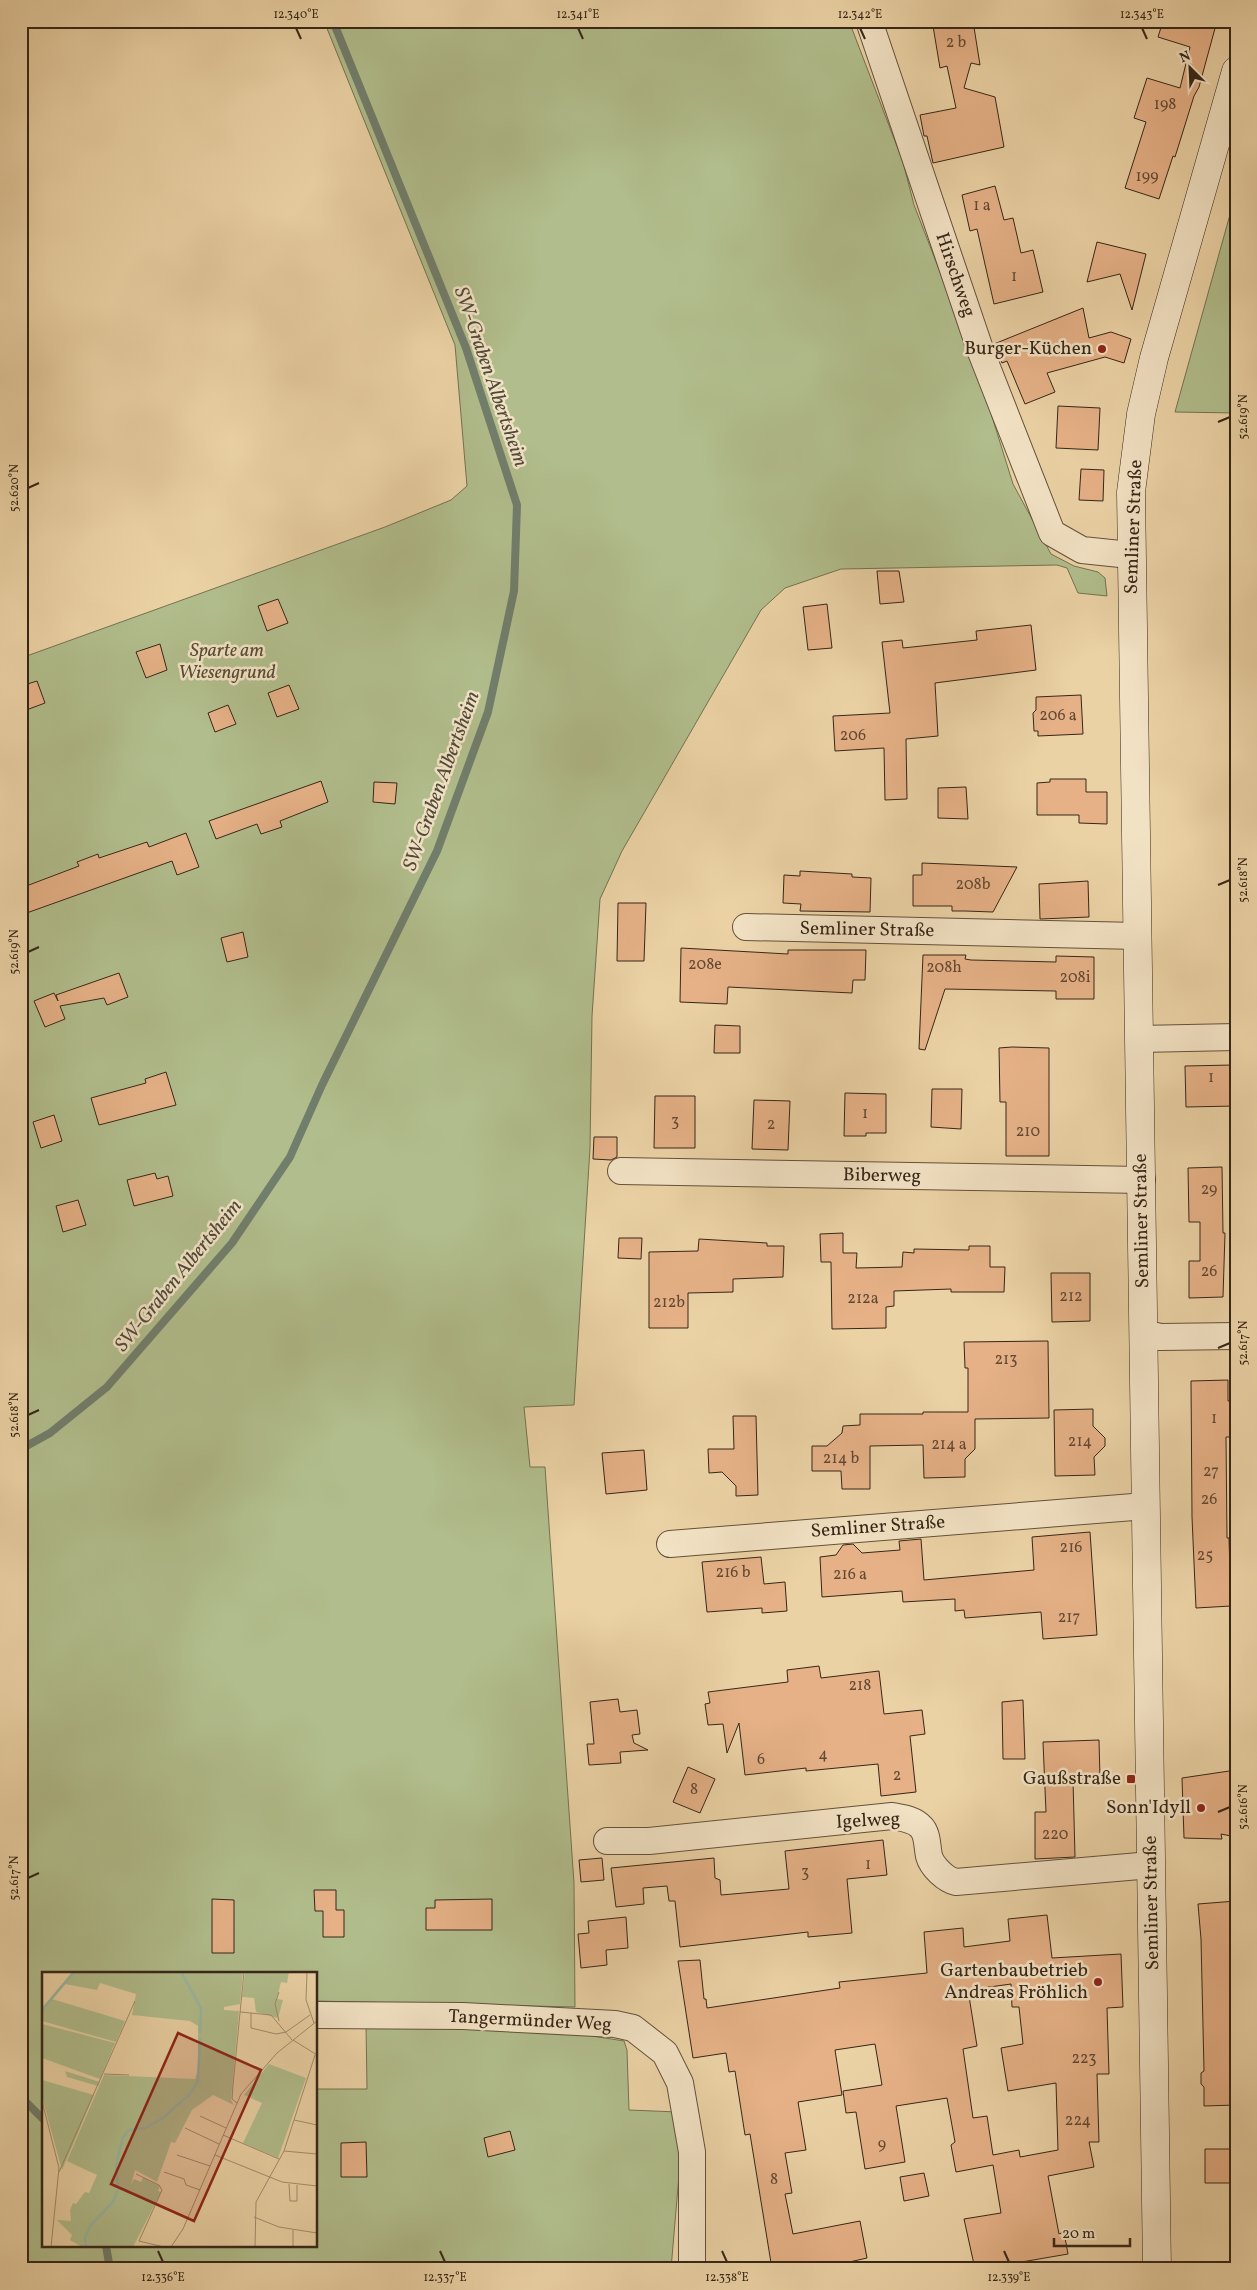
<svg xmlns="http://www.w3.org/2000/svg" width="1257" height="2290" font-family="Vollkorn,serif">
<style>
.green{fill:#b1bd8c;stroke:#747252}
.lines{fill:none;stroke-linecap:round;stroke-linejoin:round}
.stream{stroke:#717e6c;stroke-width:8}
.building{fill:#e6b187;stroke:#362618;fill-rule:evenodd}
.street-casing{stroke:#63513b;stroke-width:28}
.secondary-casing{stroke:#362618;stroke-width:29}
.street{stroke:#f2e2c4;stroke-width:26}
.secondary{stroke:#f2e2c4;stroke-width:28}
.ticks{fill:none;stroke:#362618;stroke-width:2}
.poi-dot{fill:#8f2418;stroke:#f2e2c4;stroke-width:2}
.labels{text-anchor:middle;dominant-baseline:central;stroke-width:5;stroke-linejoin:round;paint-order:stroke}
.number-label{font-size:16px;fill:#624934}
.street-label{font-size:19px;fill:#362618;stroke:#f2e2c4}
.poi-label{font-size:19px;fill:#362618;stroke:#f2e2c4;text-anchor:end}
.park-label{font-size:19px;font-style:italic;fill:#554c35;stroke:#f2e2c4}
.water-label{font-size:20px;font-style:italic;fill:#4e4a3b;stroke:#f2e2c4}
.inset-river{fill:none;stroke:#98b8a4;stroke-width:2.5}
.inset-road{fill:none;stroke:#a38d6d;stroke-width:1}
.view{fill:#8f2418;fill-opacity:0.15;stroke:#8f2418;stroke-width:2.5}
.inset-edge{fill:none;stroke:#362618;stroke-width:2.5}
.neatline{fill:none;stroke:#362618;stroke-width:2}
.ticks-label{font-size:12px;text-anchor:middle;fill:#362618}
</style>
<rect width="100%" height="100%" fill="#ebd2a5"/>
<filter id="stains"><feTurbulence type="fractalNoise" baseFrequency=".004" numOctaves="4"/><feColorMatrix values="0 0 0 0 .2 0 0 0 0 .09 0 0 0 0 .02 0 0 0 .5 -.17"/></filter>
<radialGradient id="worn" r=".72"><stop offset=".6" stop-color="#630" stop-opacity="0"/><stop offset="1" stop-color="#630" stop-opacity=".3"/></radialGradient>
<path class="green" d="M324,21H849L903,162L914,205L975,362L1013,484L1051,554L1074,566L1098,572L1105,578L1107,596L1078,593L1067,568L1057,565L841,569L785,588L761,610L622,851L600,899L592,1016L590,1148L574,1405L524,1407L530,1467H545L574,1883L575,2007L316,2001V1974H44V2246H316V2089H367L366,2024L567,2032L624,2041L627,2050L629,2110L678,2112L681,2152L671,2269H21V658L385,527L451,500L467,486L455,345Z
M1236,193V413L1175,412Z"/>
<g class="lines">
<path class="stream" d="M21,1449L50,1433L107,1387L232,1243L290,1157L322,1085L437,851L488,712L514,591L517,505L466,348L333,21
M21,2097L44,2120
M106,2246L110,2269"/>
</g>
<path class="building" d="M964,21H973L980,65L971,63L964,88L995,97L1004,147L933,163L927,136H924L920,115L956,108L947,66L940,68L933,26Z
M1163,21H1217L1199,87L1194,96L1175,157L1173,156L1159,199L1125,188L1146,122L1134,118L1147,78L1180,88L1190,47L1158,37Z
M995,186L1004,220L1013,218L1021,253L1033,250L1043,292L994,304L977,229L970,231L962,195Z
M1097,242L1146,254L1132,310L1120,274L1087,282Z
M1083,308L1089,338L1111,332L1131,339L1124,363L1105,357L1047,373L1055,392L1025,404L1007,361L1002,363L994,344Z
M1058,406L1100,408L1098,450L1056,448Z
M1081,469L1104,470L1103,501L1079,500Z
M877,571H899L904,602L880,604Z
M278,599L288,623L267,631L258,606Z
M827,604L832,648L808,650L803,607Z
M1031,625L1036,670L935,683L938,736L906,739L907,799L885,800L884,748L835,751L833,716L890,713L882,642L902,640L903,648L977,640L976,631Z
M160,644L167,670L146,678L136,652Z
M37,681L45,703L21,712V686Z
M289,685L299,709L277,717L268,693Z
M1081,695L1083,734L1038,736V731H1034L1033,713L1036,710V697Z
M228,705L236,724L215,732L208,713Z
M1050,779H1086V792H1107V824L1079,823V815H1037V783L1050,782Z
M321,781L328,802L280,821L282,827L261,834L257,824L216,839L209,821Z
M374,782L397,783L395,804L373,802Z
M966,787L968,819L938,818V788Z
M186,833L199,867L177,875L172,861L21,915V888L79,866L77,862L98,854L99,858L147,842L149,847Z
M922,863L1017,867L993,912L965,911H952V906H913V875H922Z
M800,871L852,874V877L871,878L870,912L800,911L801,904L783,903L784,875L800,876Z
M1088,881L1089,917L1040,919L1039,884Z
M618,903H646L644,961H617Z
M243,932L248,957L227,962L221,938Z
M681,948L788,954V950H866L865,980H853L852,993L728,987L727,1004L680,1002Z
M923,955H966L965,959L971,960L1056,962V956L1094,957V999H1056V991L945,989L925,1050L919,1049Z
M119,973L128,997L107,1005L104,998L60,1006L65,1019L45,1027L34,1001L54,993L58,1001L56,995Z
M715,1025L740,1026V1053H714Z
M1012,1047L1049,1048V1156H1006V1102H1000L999,1048Z
M1233,1065V1079H1236V1106L1186,1107L1185,1066Z
M166,1072L176,1105L99,1125L91,1098L146,1083L145,1079Z
M932,1089H962L961,1129L931,1127Z
M845,1093L886,1094V1133H866V1136H844Z
M655,1096H695V1148H654Z
M754,1100L790,1101L788,1150L752,1149Z
M54,1115L62,1141L41,1148L33,1122Z
M594,1137H617V1157L611,1160L593,1159Z
M1222,1167L1223,1233H1225L1223,1297L1189,1298V1261H1200V1222H1189L1188,1168Z
M155,1173L157,1179L168,1176L173,1196L134,1206L127,1180Z
M78,1200L86,1225L63,1232L56,1206Z
M843,1233V1253H857L856,1268L902,1267L903,1252L914,1253V1249L969,1250V1246H990V1267H1005L1004,1292H951V1289L894,1291V1306L886,1307V1328L832,1329L831,1262H821L820,1234Z
M619,1238H642L641,1259L618,1258Z
M699,1239L767,1243V1246H784L783,1277L733,1279V1292L688,1293V1328H649V1252L698,1251Z
M1051,1273H1090V1321L1052,1322Z
M1048,1341L1049,1418L975,1419V1449L965,1459V1477L924,1478L923,1445L870,1446V1489H842L841,1471H812V1446H827L842,1433L843,1426L860,1425V1414H923V1412H968V1368H965L964,1342Z
M1228,1380V1401H1236V1437H1226L1227,1538H1229L1231,1606L1196,1608L1192,1517L1191,1381Z
M1093,1409V1426L1105,1438V1446L1094,1457L1095,1475L1055,1476L1054,1410Z
M733,1416H756L758,1495L736,1496V1486L722,1472L709,1473L708,1449H734Z
M644,1450L647,1490L606,1494L602,1453Z
M1090,1532L1097,1635L1043,1639L1041,1612L965,1618L964,1610L955,1611V1599L903,1602L902,1591L822,1597L820,1557L836,1555L843,1545L853,1544L862,1553L900,1550L899,1541L921,1539L924,1580L1034,1570L1032,1537Z
M761,1557L764,1584L785,1582L787,1611L762,1613V1608L707,1612L702,1562Z
M819,1666L821,1678L879,1671L884,1714L922,1710L925,1734L910,1736L916,1792L881,1796L878,1764L806,1771V1768L745,1775L739,1723L727,1753L723,1724L708,1725L705,1704L710,1703L708,1692L788,1682L787,1670Z
M618,1699L620,1712L637,1710L640,1734L632,1735L634,1743L648,1750L620,1752L621,1763L589,1765L587,1744H594L590,1702Z
M1023,1700L1025,1759H1003L1002,1702Z
M1099,1740L1100,1779L1073,1780L1075,1857L1035,1859V1812H1046L1043,1742Z
M688,1767L715,1779L700,1813L673,1802Z
M1236,1770V1837L1221,1834L1222,1839L1184,1838L1182,1778Z
M883,1840L887,1875L847,1879L852,1933L808,1937V1932L680,1947L675,1901H669L667,1886L643,1888L644,1904L616,1907L611,1868L714,1858L715,1878L720,1880L721,1895L789,1889L785,1851Z
M602,1858L604,1880L581,1882L579,1860Z
M314,1890H336V1910H344V1937H323V1911H315Z
M212,1899L234,1900V1953H212Z
M492,1899V1930H426V1908H435V1900Z
M1236,1901V2105L1204,2106V2087L1201,2084V2073L1204,2071L1201,1939L1198,1904Z
M1047,1915L1052,1958L1121,1954L1123,2007L1107,2008L1109,2074H1097L1099,2142H1089L1094,2167L1048,2176L1059,2234L1064,2232L1068,2254L1010,2264L1011,2269H975L964,2219L1001,2213L993,2165L956,2172L951,2145L955,2142L947,2098L896,2106L905,2162L865,2169L856,2112L846,2113L843,2091L882,2085L875,2044L835,2050L842,2095L798,2102L806,2150L785,2153L792,2193L785,2194L793,2234L860,2221L867,2258L845,2263L846,2269H772L750,2134L745,2135L735,2071L729,2072L726,2053L693,2058L678,1961L700,1960L704,1999H706L707,2008L840,1988L839,1982L927,1973L924,1932L963,1928L964,1947L1010,1941L1008,1919ZM1011,1984L1012,2007H1019L1023,2044L1001,2048L1008,2091L1056,2083L1058,2150L1020,2157L1019,2150L993,2155L987,2116L973,2118L963,2049L977,2046L968,1990Z
M626,1917L628,1948L606,1950L607,1965L581,1968L578,1934L589,1933L588,1921Z
M510,2131L515,2150L488,2157L484,2138Z
M366,2142L367,2177H341V2143Z
M1205,2149H1236V2183H1205Z
M924,2173L929,2196L904,2201L900,2177Z"/>
<g class="lines">
<defs>
<path id="street" d="M869,21L981,352L1052,533L1082,550L1130,555
M746,927L1138,936
M1139,1039L1236,1037
M621,1171L1142,1180
M1143,1333L1160,1337L1236,1336
M670,1544L1146,1506
M607,1841H649L892,1816C902,1818 914,1819 921,1827C928,1834 927,1847 929,1856C932,1867 946,1880 956,1882L1151,1865
M316,2015L463,2016L615,2024L633,2028L665,2053L680,2083L692,2152V2269"/>
<path id="secondary" d="M1157,2269L1131,492L1141,414L1154,358L1236,71"/>
</defs>
<use href="#street" class="street-casing"/>
<use href="#secondary" class="secondary-casing"/>
<use href="#street" class="street"/>
<use href="#secondary" class="secondary"/>
</g>
<path class="ticks" d="M296,28L301,39M578,28L583,39M860,28L865,39M1142,28L1147,39M1218,422L1230,417M28,488L39,483M1218,885L1230,880M28,952L39,947M1218,1348L1230,1343M28,1415L39,1410M1218,1812L1230,1807M28,1878L39,1873M158,2251L163,2262M440,2251L445,2262M722,2251L727,2262M1004,2251L1009,2262"/>
<g class="poi-dot">
<circle cx="1102" cy="349" r="5"/>
<rect x="1126" y="1774" width="10" height="10" rx="2.5"/>
<circle cx="1201" cy="1808" r="5"/>
<circle cx="1098" cy="1982" r="5"/>
</g>
<g class="labels">
<g class="number-label">
<text x="956" y="43">2 b</text>
<text x="1165" y="105">198</text>
<text x="1147" y="177">199</text>
<text x="982" y="206">1 a</text>
<text x="1014" y="277">1</text>
<text x="1058" y="716">206 a</text>
<text x="853" y="736">206</text>
<text x="973" y="885">208b</text>
<text x="705" y="965">208e</text>
<text x="944" y="968">208h</text>
<text x="1075" y="978">208i</text>
<text x="1211" y="1078">1</text>
<text x="865" y="1114">1</text>
<text x="675" y="1122">3</text>
<text x="771" y="1125">2</text>
<text x="1028" y="1132">210</text>
<text x="1209" y="1190">29</text>
<text x="1209" y="1272">26</text>
<text x="1071" y="1297">212</text>
<text x="863" y="1299">212a</text>
<text x="669" y="1303">212b</text>
<text x="1006" y="1360">213</text>
<text x="1214" y="1419">1</text>
<text x="1080" y="1442">214</text>
<text x="949" y="1445">214 a</text>
<text x="841" y="1459">214 b</text>
<text x="1211" y="1472">27</text>
<text x="1209" y="1500">26</text>
<text x="1071" y="1548">216</text>
<text x="1205" y="1556">25</text>
<text x="733" y="1573">216 b</text>
<text x="850" y="1575">216 a</text>
<text x="1069" y="1618">217</text>
<text x="860" y="1686">218</text>
<text x="823" y="1755">4</text>
<text x="761" y="1760">6</text>
<text x="897" y="1776">2</text>
<text x="694" y="1790">8</text>
<text x="1055" y="1835">220</text>
<text x="868" y="1865">1</text>
<text x="805" y="1873">3</text>
<text x="1084" y="2059">223</text>
<text x="1078" y="2121">224</text>
<text x="882" y="2145">9</text>
<text x="774" y="2180">8</text>
</g>
<g class="street-label">
<text transform="translate(955 275) rotate(71)">Hirschweg</text>
<text transform="translate(1134 527) rotate(-88)">Semliner Straße</text>
<text transform="translate(867 930) rotate(1)">Semliner Straße</text>
<text transform="translate(882 1176) rotate(1)">Biberweg</text>
<text transform="translate(1142 1221) rotate(-91)">Semliner Straße</text>
<text transform="translate(878 1527) rotate(-4)">Semliner Straße</text>
<text transform="translate(868 1821) rotate(-3)">Igelweg</text>
<text transform="translate(1152 1903) rotate(-91)">Semliner Straße</text>
<text transform="translate(530 2021) rotate(3)">Tangermünder Weg</text>
</g>
<g class="poi-label">
<text x="1092" y="349">Burger-Küchen</text>
<text x="1121" y="1779">Gaußstraße</text>
<text x="1191" y="1808">Sonn'Idyll</text>
<text x="1088" y="1971">Gartenbaubetrieb<tspan x="1088" dy="22">Andreas Fröhlich</tspan></text>
</g>
<g class="park-label">
<text x="227" y="651">Sparte am<tspan x="227" dy="22">Wiesengrund</tspan></text>
</g>
<g class="water-label">
<text transform="translate(490 377) rotate(71)">SW-Graben Albertsheim</text>
<text transform="translate(442 781) rotate(-70)">SW-Graben Albertsheim</text>
<text transform="translate(179 1276) rotate(-51)">SW-Graben Albertsheim</text>
</g>
</g>
<g transform="translate(42 1972)">
<rect width="275" height="275" fill="#ebd2a5"/>
<path d="M30,0H201L198,32L182,35V38L197,39L189,128L192,133L171,123L150,138L133,171L129,170L115,210L93,198L89,213L92,207L99,210L101,205L118,214L116,219L119,220L91,275H40L28,268L30,263L15,248L29,249L28,238L31,231L34,232L43,220L47,221L55,203L25,189L62,103L153,107L156,97V54L148,49L90,43L94,22L58,11L55,18L23,12L10,27L83,49L74,70L0,49V36ZM203,0H247L245,11L239,10L237,18L235,27L241,28L236,46L214,40L212,26L200,25ZM0,52L73,71L58,107L0,86ZM227,92L264,106L236,186L201,171L220,131L202,123ZM23,99L58,110L56,114L25,105ZM0,108L52,123L20,198L0,125Z" fill="#b1bd8c"/>
<path class="inset-river" d="M139,0L159,36L158,61M0,38L32,0M76,216L74,193L81,165L87,158L103,156L121,146L148,122L156,109L158,65M44,275L43,266L48,254L71,230L76,218"/>
<path class="inset-road" d="M265,0L264,28L272,51M237,20L233,32L237,49M198,40L229,43L250,68M209,41V56L234,62L244,60L268,43M251,68L275,83M62,102L87,103M0,129L17,196L9,275M195,131L190,127L191,113L202,0M158,144L184,156M252,148L275,153M143,156L177,172M181,163L237,187M242,179L275,182M135,183L168,194M173,183L240,210L275,214M17,200L93,29M122,200L142,207L144,213L158,218M94,202L117,213L120,218L97,269L122,275M247,212L248,229H255V213M212,245L237,255L275,261M129,275L141,257L199,122L235,81L275,49M213,275L214,230L242,179L273,83M251,275V258"/>
<path class="view" d="M136,61L219,98L152,249L69,212Z"/>
<rect width="275" height="275" class="inset-edge"/>
</g>
<rect width="1257" height="2290" fill="none" stroke="#ebd2a5" stroke-width="55"/>
<g transform="translate(1190 68) rotate(336)" stroke="#f2e2c4" stroke-width="4" paint-order="stroke">
<path d="M0-4L9 19L0 12L-9 19Z" fill="#362618"/>
<text y="-8" font-size="14" font-weight="bold" text-anchor="middle" fill="#362618">N</text>
</g>
<path d="M1054 2238v8h76v-8" fill="none" stroke="#362618" stroke-width="2.5"/>
<text x="1062" y="2238" font-size="15" fill="#362618" stroke="#f2e2c4" stroke-width="4" paint-order="stroke">20 m</text>
<rect x="28" y="28" width="1202" height="2234" class="neatline"/>
<g class="ticks-label">
<text x="296" y="18">12.340°E</text>
<text x="578" y="18">12.341°E</text>
<text x="860" y="18">12.342°E</text>
<text x="1142" y="18">12.343°E</text>
<text transform="translate(1243 417) rotate(-90)" y="4">52.619°N</text>
<text transform="translate(14 488) rotate(-90)" y="4">52.620°N</text>
<text transform="translate(1243 880) rotate(-90)" y="4">52.618°N</text>
<text transform="translate(14 952) rotate(-90)" y="4">52.619°N</text>
<text transform="translate(1243 1343) rotate(-90)" y="4">52.617°N</text>
<text transform="translate(14 1415) rotate(-90)" y="4">52.618°N</text>
<text transform="translate(1243 1807) rotate(-90)" y="4">52.616°N</text>
<text transform="translate(14 1878) rotate(-90)" y="4">52.617°N</text>
<text x="163" y="2281">12.336°E</text>
<text x="445" y="2281">12.337°E</text>
<text x="727" y="2281">12.338°E</text>
<text x="1009" y="2281">12.339°E</text>
</g>
<rect width="100%" height="100%" filter="url(#stains)"/>
<rect width="100%" height="100%" fill="url(#worn)"/>
</svg>
